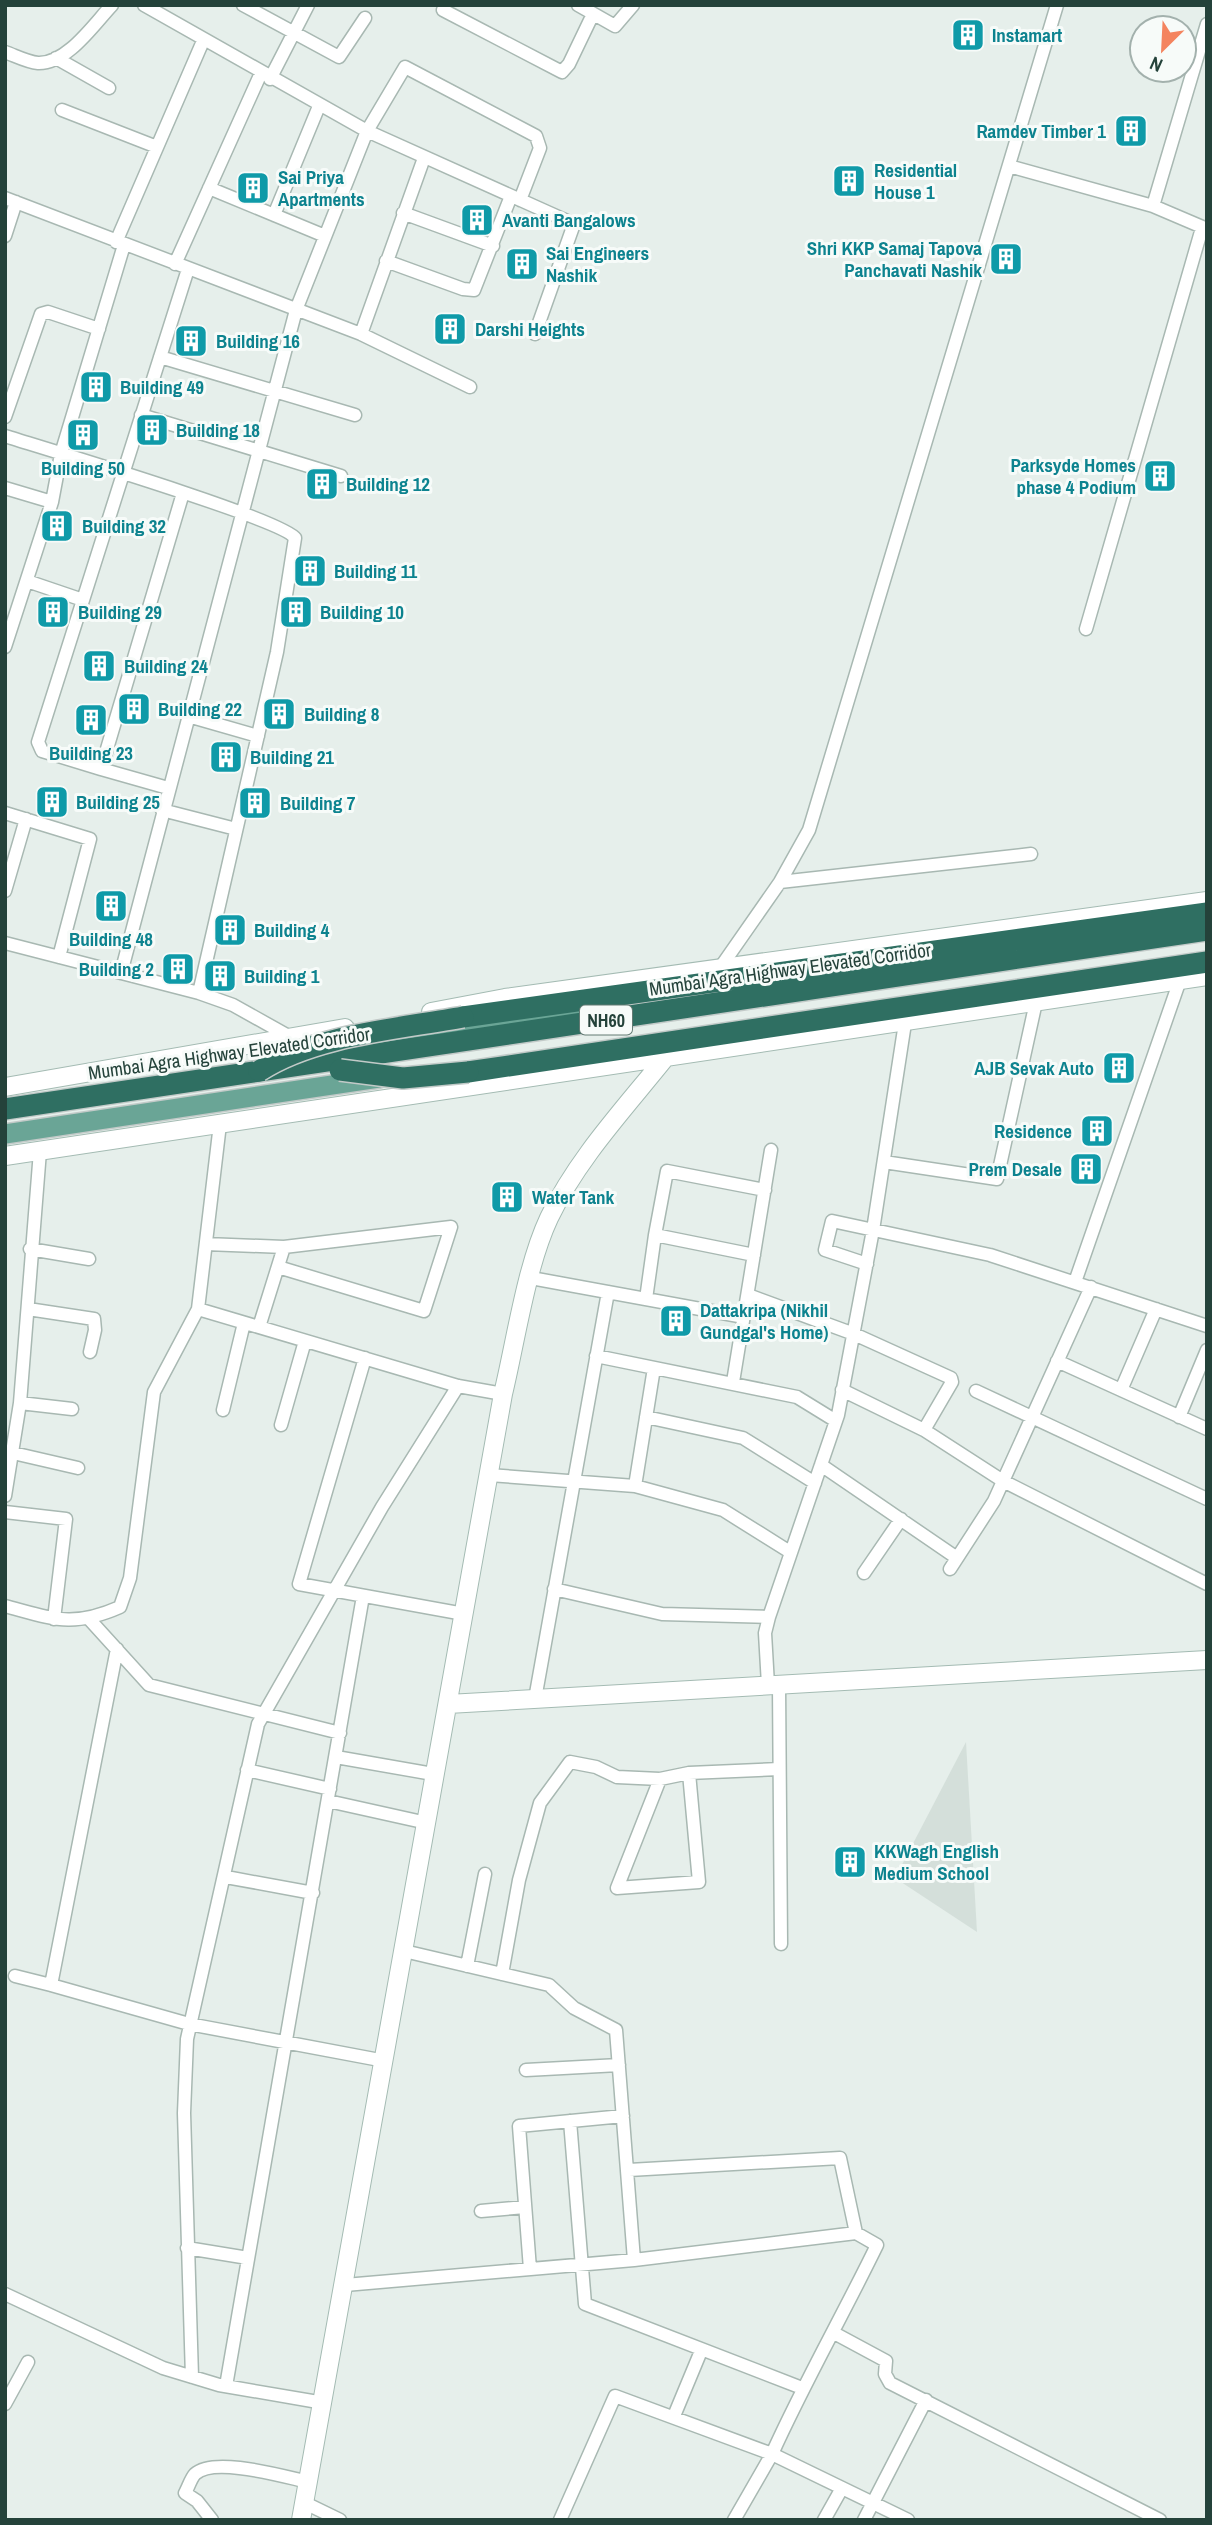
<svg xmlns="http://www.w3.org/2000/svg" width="1212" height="2525" font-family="'Archivo Narrow',sans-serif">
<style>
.built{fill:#d4dfda}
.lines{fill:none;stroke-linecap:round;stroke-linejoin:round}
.street-casing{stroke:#a8b8b2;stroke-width:15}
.secondary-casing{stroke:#a4bbb3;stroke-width:20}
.primary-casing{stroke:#c2cac8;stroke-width:22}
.highway-casing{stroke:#c2cac8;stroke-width:24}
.street{stroke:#fff;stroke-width:12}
.secondary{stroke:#fff;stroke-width:18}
.primary{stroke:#6aa596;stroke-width:19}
.highway{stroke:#2f6f62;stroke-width:21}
.highway-bridge-casing{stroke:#c2cac8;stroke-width:24;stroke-linecap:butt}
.highway-bridge{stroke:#2f6f62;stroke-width:21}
.labels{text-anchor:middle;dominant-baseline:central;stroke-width:6;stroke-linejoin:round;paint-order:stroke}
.shield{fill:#f7fbf9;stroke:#637a73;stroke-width:2}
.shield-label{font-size:18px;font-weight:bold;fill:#24423a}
.culture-label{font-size:19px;font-weight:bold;fill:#0d838f;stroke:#f7fbf9;text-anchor:start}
.street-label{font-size:19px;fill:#24423a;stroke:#f7fbf9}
</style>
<rect width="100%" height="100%" fill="#e6efeb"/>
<path class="built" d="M966,1742L977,1932L895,1878Z"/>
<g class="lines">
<defs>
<path id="street" d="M144,5L367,131L574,224L535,334
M243,5L339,57L365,18
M578,5L615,26L633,5
M443,10L562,72L569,64L593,14
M5,52C16,56 27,62 38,63C67,64 94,24 112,5
M56,58L109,88
M270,79L308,5
M62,110L157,147
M1009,166L1153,206L1207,229
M209,188L325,236
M5,198L361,334L470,387
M1153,206L1207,24
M403,213L493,246
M274,215L319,106
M5,236L16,202
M116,242L203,41
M386,261L463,289L474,290L511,196
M175,264L261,73
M361,334L424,158
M160,357L355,415
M141,415L341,476
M5,417L41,314L48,312L99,329
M5,436C43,448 284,520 295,538L277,652L199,993
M5,488L52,502
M27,581L83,600
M1086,629L1202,228
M5,647L52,502L61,454L124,245
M188,716L258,736
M101,769L42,751L38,742L188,269
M168,788L101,769L183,493
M162,810L236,829
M5,813L90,839L59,957
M780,882L1031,854
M5,891L26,819
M5,943L199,993L233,1005L292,1038
M720,968L780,882L809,830L1057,5
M121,973L296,310L367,131L405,67L536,136L540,148L520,200
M220,1124L198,1309L458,1386L503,1394
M884,1162L997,1179L1036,1002
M655,1235L667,1171L765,1190
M206,1244L284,1247
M30,1249L89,1259
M867,1264L825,1250L832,1221L990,1255L1207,1326
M531,1278L744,1317
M1075,1282L1180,980
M748,1295L854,1334L951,1378L952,1382L924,1430
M646,1299L655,1235L754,1255
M28,1309L94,1319L95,1330L90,1352
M259,1327L284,1247L451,1227L424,1311L278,1267
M596,1356L797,1397L836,1421
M365,1358L299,1584L464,1614
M1057,1361L1207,1429
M733,1382L771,1150
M842,1390L924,1430L1003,1481L1207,1584
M1121,1390L1156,1309
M976,1391L1207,1499
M20,1403L72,1409
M223,1410L244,1323
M646,1417L743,1438L815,1483
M1179,1417L1207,1350
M281,1425L305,1341
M13,1453L78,1468
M821,1465L957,1558
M489,1475L635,1486L723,1510L790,1552
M635,1486L654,1368
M5,1496L20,1403L40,1151
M5,1512L66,1519L54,1619
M950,1569L994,1501L1091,1287
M864,1573L901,1519
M554,1589L662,1614L769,1617
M5,1606C54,1619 72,1628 120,1607L130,1578L154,1392L198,1309
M90,1620L149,1685L340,1733
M117,1649L51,1985L189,2024L385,2061
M768,1685L765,1633L769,1617L838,1415L873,1230L905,1023
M779,1685L781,1944
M535,1699L608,1292
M336,1757L433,1774
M247,1770L330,1789
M660,1779L617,1888L699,1882L689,1773
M328,1801L427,1823
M226,1877L313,1893
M404,1951L549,1985L574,2008L616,2030L634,2260
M467,1966L485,1874
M502,1974L519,1880L540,1803L570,1762L596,1767L617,1777L660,1779L689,1773L779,1769
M15,1976L51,1985
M526,2070L619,2065
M570,2121L585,2304L802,2388
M629,2170L840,2158L856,2233
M481,2211L525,2207
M187,2248L248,2258
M530,2269L519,2126L623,2116
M345,2285L634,2260L856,2233L877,2245C843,2315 804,2383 772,2454L615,2396L560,2520
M5,2294L163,2368L219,2385L324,2403
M834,2333L886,2361L885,2374L890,2383L1160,2520
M192,2377L184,2113L187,2039L258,1724L382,1507L458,1386
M226,2386L363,1596
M5,2404L28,2362
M674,2416L701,2351
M305,2503L340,2520
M212,2520L197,2501L185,2493C188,2488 191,2478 195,2474C214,2456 285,2477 309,2482
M734,2520L772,2454L908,2520
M824,2520L842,2488
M864,2520L926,2400"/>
<path id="secondary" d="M431,1012L505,998L1207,901
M5,1087L345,1028
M5,1156L1207,976
M448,1704L1207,1660
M301,2520L503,1394C516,1340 526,1267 549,1218C577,1159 625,1108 665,1058"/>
<path id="primary" d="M376,1043L592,1011
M5,1134L379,1078"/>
<path id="highway" d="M463,1017L1207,913
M468,1072L1207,962
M5,1109L1207,930"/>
</defs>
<use href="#street" class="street-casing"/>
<use href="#secondary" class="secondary-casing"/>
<use href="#primary" class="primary-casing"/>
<use href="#highway" class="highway-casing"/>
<use href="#street" class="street"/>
<use href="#secondary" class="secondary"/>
<use href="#primary" class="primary"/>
<use href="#highway" class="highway"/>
<defs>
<path id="highway-bridge" d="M340,1070L403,1078L468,1072
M259,1071C314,1035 398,1029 463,1017"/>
</defs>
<use href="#highway-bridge" class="highway-bridge-casing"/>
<use href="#highway-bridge" class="highway-bridge"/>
</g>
<defs>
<symbol id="building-square" viewBox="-11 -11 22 22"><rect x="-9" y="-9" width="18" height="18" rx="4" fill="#0f9aa8" stroke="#f7fbf9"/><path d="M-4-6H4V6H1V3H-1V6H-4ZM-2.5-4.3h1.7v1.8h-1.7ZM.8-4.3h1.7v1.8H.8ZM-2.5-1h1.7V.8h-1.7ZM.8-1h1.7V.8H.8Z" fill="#fff"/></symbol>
</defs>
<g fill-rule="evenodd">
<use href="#building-square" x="949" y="16" width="38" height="38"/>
<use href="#building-square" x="1112" y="112" width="38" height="38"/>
<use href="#building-square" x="830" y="162" width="38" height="38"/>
<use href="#building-square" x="234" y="169" width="38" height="38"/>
<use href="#building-square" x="458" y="201" width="38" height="38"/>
<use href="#building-square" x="987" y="240" width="38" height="38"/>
<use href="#building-square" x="503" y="245" width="38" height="38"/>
<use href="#building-square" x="431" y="310" width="38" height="38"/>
<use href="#building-square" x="172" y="322" width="38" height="38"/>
<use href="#building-square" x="77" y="368" width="38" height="38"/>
<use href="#building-square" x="133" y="411" width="38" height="38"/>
<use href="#building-square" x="64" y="416" width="38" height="38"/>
<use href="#building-square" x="1141" y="457" width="38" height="38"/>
<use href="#building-square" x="303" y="465" width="38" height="38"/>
<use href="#building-square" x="38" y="507" width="38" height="38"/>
<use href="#building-square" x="291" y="552" width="38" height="38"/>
<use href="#building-square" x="34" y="593" width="38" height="38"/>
<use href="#building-square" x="277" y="593" width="38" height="38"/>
<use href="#building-square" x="80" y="647" width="38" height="38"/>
<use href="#building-square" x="115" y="690" width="38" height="38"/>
<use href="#building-square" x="260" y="695" width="38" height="38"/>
<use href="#building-square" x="72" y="701" width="38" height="38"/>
<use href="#building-square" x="207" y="738" width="38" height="38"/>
<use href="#building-square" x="33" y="783" width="38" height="38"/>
<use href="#building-square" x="236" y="784" width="38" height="38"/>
<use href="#building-square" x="92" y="887" width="38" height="38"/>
<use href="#building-square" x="211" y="911" width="38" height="38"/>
<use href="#building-square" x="159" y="950" width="38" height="38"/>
<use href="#building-square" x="201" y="957" width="38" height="38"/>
<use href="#building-square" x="1100" y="1049" width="38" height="38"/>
<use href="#building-square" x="1078" y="1112" width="38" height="38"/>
<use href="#building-square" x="1067" y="1150" width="38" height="38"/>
<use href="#building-square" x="488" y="1178" width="38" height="38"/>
<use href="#building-square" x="657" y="1302" width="38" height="38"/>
<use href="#building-square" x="831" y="1843" width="38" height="38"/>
</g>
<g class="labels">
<rect class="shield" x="580" y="1005.5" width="52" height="29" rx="5"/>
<g class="shield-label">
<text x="606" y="1020">NH60</text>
</g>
<g class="culture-label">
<text x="992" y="35">Instamart</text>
<text x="1106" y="131" text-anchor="end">Ramdev Timber 1</text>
<text x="874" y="170">Residential<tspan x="874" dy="22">House 1</tspan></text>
<text x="278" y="177">Sai Priya<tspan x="278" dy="22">Apartments</tspan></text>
<text x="502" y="220">Avanti Bangalows</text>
<text x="982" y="248" text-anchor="end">Shri KKP Samaj Tapova<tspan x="982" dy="22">Panchavati Nashik</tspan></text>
<text x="546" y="253">Sai Engineers<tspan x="546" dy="22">Nashik</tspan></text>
<text x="475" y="329">Darshi Heights</text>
<text x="216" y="341">Building 16</text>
<text x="120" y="387">Building 49</text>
<text x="176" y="430">Building 18</text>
<text x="1136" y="465" text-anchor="end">Parksyde Homes<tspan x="1136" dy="22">phase 4 Podium</tspan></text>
<text x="83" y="468" text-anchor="middle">Building 50</text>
<text x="346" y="484">Building 12</text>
<text x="82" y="526">Building 32</text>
<text x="334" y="571">Building 11</text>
<text x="78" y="612">Building 29</text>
<text x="320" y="612">Building 10</text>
<text x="124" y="666">Building 24</text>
<text x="158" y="709">Building 22</text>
<text x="304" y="714">Building 8</text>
<text x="91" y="753" text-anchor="middle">Building 23</text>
<text x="250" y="757">Building 21</text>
<text x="76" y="802">Building 25</text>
<text x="280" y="803">Building 7</text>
<text x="254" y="930">Building 4</text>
<text x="111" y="939" text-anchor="middle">Building 48</text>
<text x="154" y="969" text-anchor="end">Building 2</text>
<text x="244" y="976">Building 1</text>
<text x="1094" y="1068" text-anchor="end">AJB Sevak Auto</text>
<text x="1072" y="1131" text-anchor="end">Residence</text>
<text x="1062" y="1169" text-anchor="end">Prem Desale</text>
<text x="532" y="1197">Water Tank</text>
<text x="700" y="1310">Dattakripa (Nikhil<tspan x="700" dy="22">Gundgal's Home)</tspan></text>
<text x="874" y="1851">KKWagh English<tspan x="874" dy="22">Medium School</tspan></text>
</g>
<g class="street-label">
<text transform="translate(790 969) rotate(-8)">Mumbai Agra Highway Elevated Corridor</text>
<text transform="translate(229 1053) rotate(-8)">Mumbai Agra Highway Elevated Corridor</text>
</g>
</g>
<rect width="1212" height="2525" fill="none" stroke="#24423a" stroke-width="14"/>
<g transform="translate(1163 49) rotate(204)"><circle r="33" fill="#f7fbf9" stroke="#a3b1ad" stroke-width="2"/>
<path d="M0-5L12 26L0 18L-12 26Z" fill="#f4845f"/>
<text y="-10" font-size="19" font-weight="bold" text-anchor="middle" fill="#24423a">N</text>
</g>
</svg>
